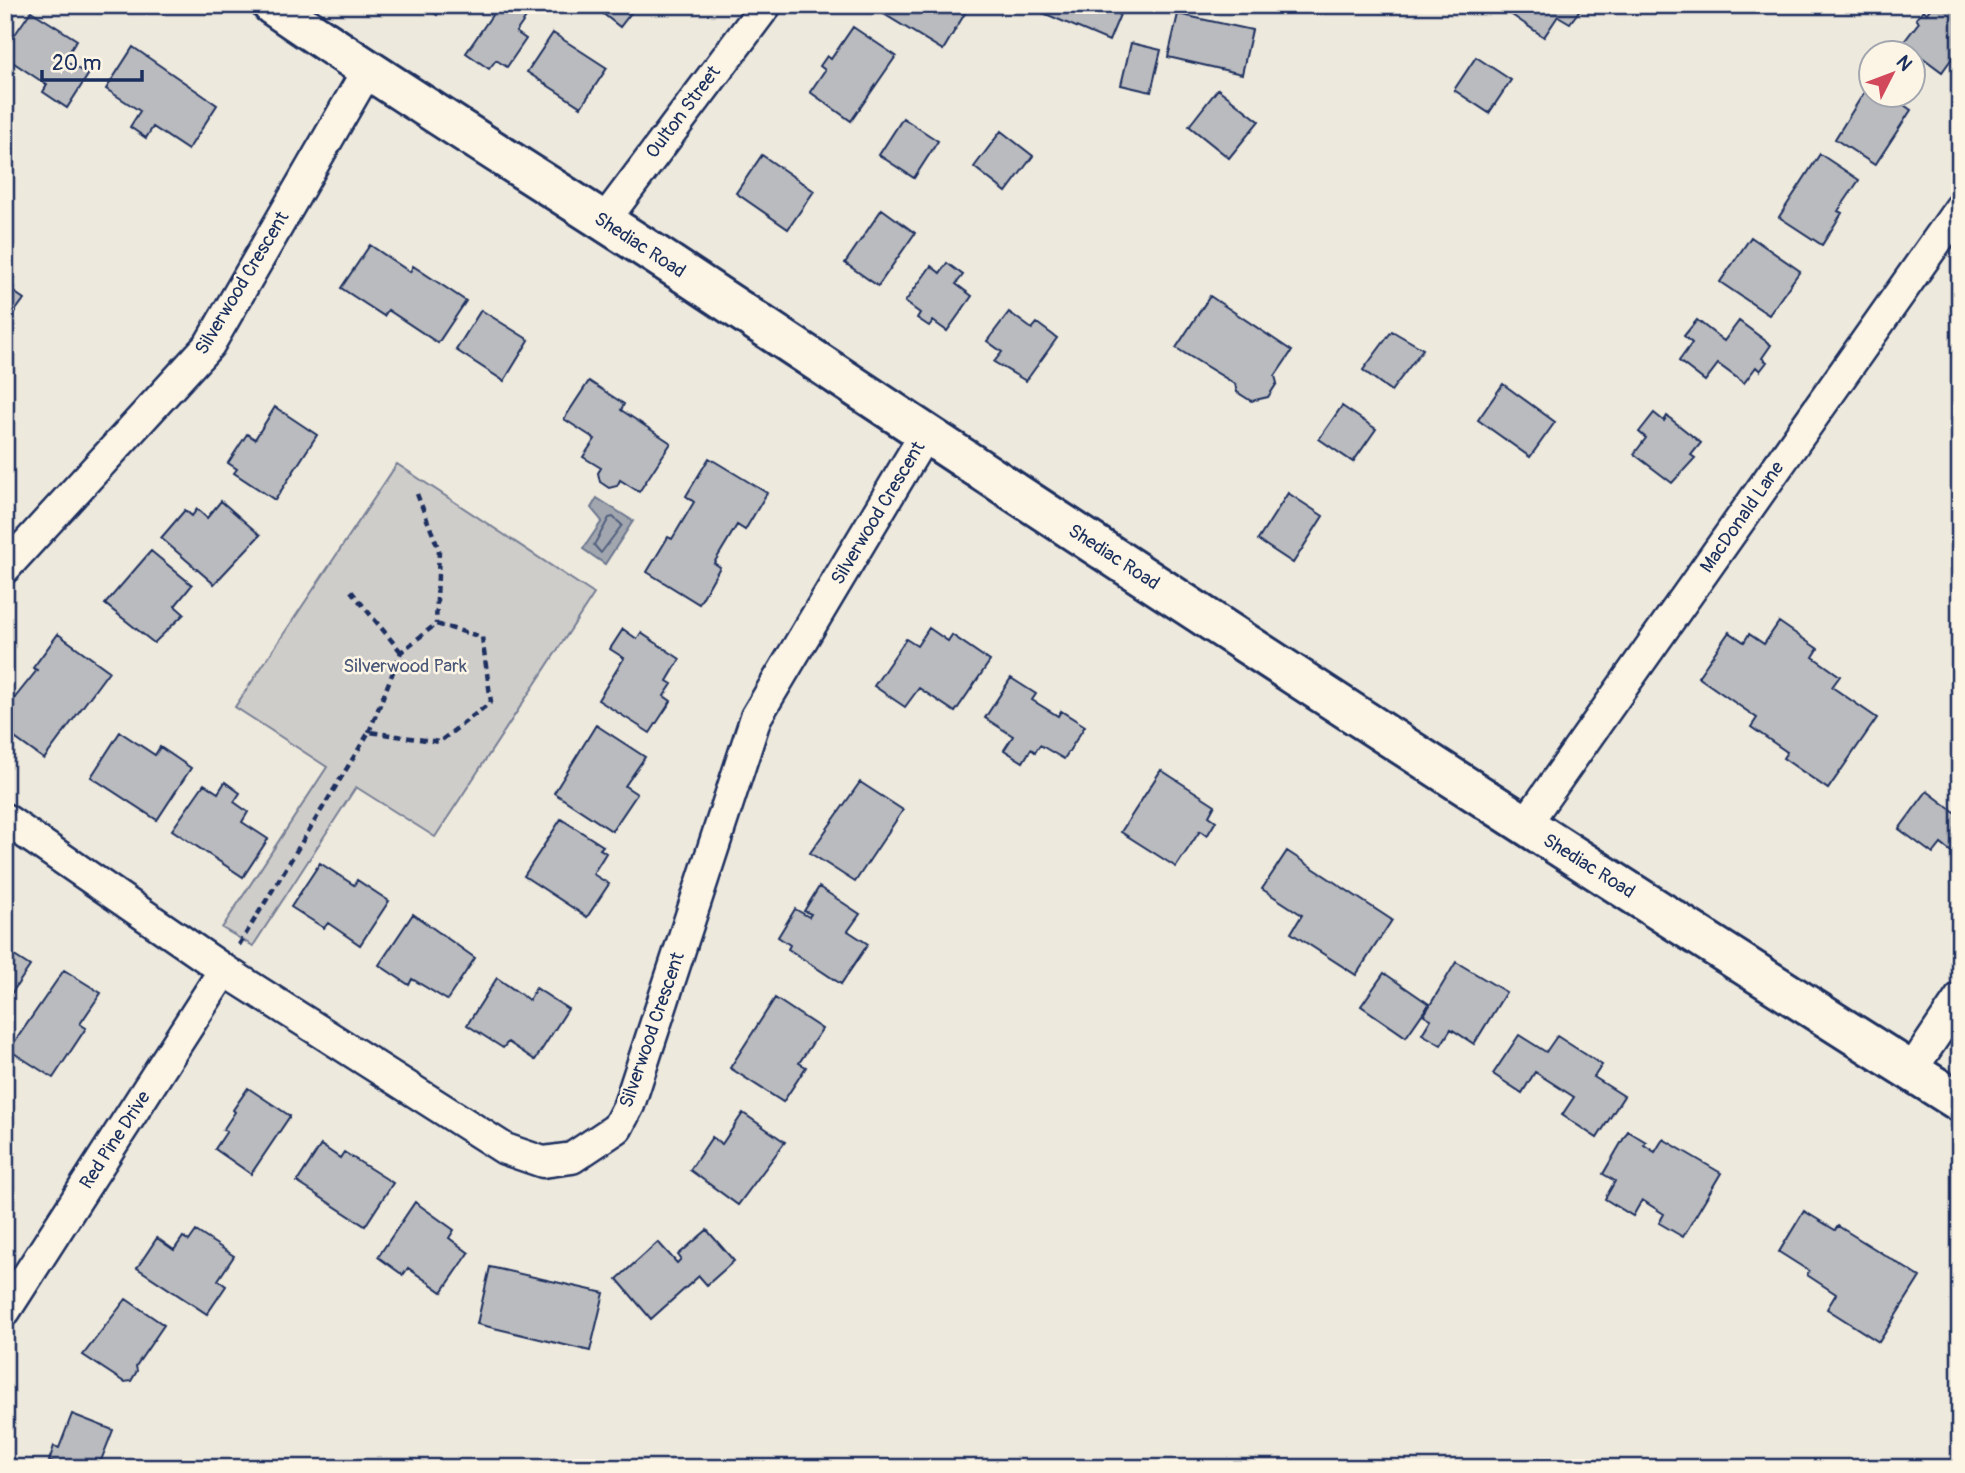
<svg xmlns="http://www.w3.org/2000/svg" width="1965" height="1473" font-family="Pangolin,sans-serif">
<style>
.green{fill:#cfcdca;stroke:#757e94;stroke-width:2}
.water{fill:#a2a7af;stroke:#6c778f;stroke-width:2}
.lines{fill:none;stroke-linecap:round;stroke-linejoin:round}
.shore{stroke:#515f7e;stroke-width:2}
.building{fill:#babbbe;stroke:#1b2f5e;stroke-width:2}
.street-casing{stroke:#1b2f5e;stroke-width:35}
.primary-casing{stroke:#1b2f5e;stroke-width:44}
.path{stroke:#1b2f5e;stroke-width:4.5;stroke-dasharray:7 5;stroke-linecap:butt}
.street{stroke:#fcf5e5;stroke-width:30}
.primary{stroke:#fcf5e5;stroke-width:38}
.labels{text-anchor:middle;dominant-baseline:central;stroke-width:5;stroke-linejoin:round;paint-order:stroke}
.street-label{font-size:19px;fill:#1b2f5e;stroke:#fcf5e5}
.park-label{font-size:19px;fill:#485679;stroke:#fcf5e5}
</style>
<rect width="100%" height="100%" fill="#eee9dd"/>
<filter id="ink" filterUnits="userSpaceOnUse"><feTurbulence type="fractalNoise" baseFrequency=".0143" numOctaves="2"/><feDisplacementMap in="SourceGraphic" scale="14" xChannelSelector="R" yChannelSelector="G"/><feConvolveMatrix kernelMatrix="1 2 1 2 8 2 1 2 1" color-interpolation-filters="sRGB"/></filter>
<g filter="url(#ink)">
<path class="green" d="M397,464L594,594L435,837L356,787L253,946L222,928L327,767L235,707Z"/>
<path class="water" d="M597,498L633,521L605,564L583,549L602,521L591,508Z"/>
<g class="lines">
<path class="shore" d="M613,517L622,525L601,553L594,545L609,518Z"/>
</g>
<path class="building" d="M421,5H443L437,15Z
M499,5H521L530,12L516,32L526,39L507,67L496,60L489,69L466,53Z
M592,5H637L620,27Z
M869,5H970L943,50Z
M1046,5H1124L1109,41L1043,13Z
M1514,5H1571L1579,11L1570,23L1558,16L1544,37L1509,13Z
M1933,5H1952L1960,11V55L1955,54L1942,72L1903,43L1919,22L1916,19L1923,10L1927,13Z
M31,11L77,40L64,60L88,75L67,108L43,92L47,85L5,57V49Z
M1178,14L1252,30L1242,74L1168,57Z
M853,27L896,56L851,121L810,92L825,70L820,66L827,56L831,59Z
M553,33L607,68L581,107L527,72Z
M1131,43L1161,50L1151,92L1121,85Z
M133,47L217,105L188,150L153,127L146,138L130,127L140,111L106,89Z
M1476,57L1511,80L1489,113L1454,90Z
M1870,83V94H1888L1911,110L1875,165L1835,139Z
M1218,89L1259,121L1229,158L1189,126Z
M903,118L938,141L914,178L879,155Z
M1001,131L1033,156L1006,192L974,167Z
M1820,154L1859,180L1838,211L1842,213L1822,245L1779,217Z
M762,155L814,191L788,229L736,193Z
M882,209L915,233L878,286L845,263Z
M1751,237L1800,271L1769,315L1720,282Z
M370,245L410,272L413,266L466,301L438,343L388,310L384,316L341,288Z
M947,263L963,275L956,284L972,296L947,331L933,321L929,326L917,318L920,313L905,302L931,266L940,273Z
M5,286L24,299L5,325Z
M1210,296L1292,351L1275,376L1277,383L1268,397L1251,401L1237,392L1235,384L1176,348Z
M481,310L529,340L504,381L456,350Z
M1009,312L1032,329L1037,323L1057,338L1026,381L994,362L1002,352L987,341Z
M1697,320L1724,341L1739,321L1771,345L1762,358L1767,362L1760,371L1756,367L1744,383L1718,364L1705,381L1679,361L1692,343L1684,336Z
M1392,331L1423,349L1391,391L1363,370Z
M589,381L624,404L621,410L671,443L639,492L620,480L617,486L609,488L600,482L598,473L601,468L583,457L595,439L564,419Z
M1503,384L1555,422L1530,457L1478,420Z
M1342,406L1376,429L1353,462L1319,439Z
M275,407L317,435L275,500L234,473L237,469L228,463L247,434L255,439Z
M1654,413L1664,421L1667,416L1701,443L1691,455L1695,458L1672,483L1634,454L1646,438L1639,432Z
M709,458L767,493L745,530L737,525L714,563L720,567L699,604L647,572L668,537L672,539L694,502L686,496Z
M1288,493L1323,516L1293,563L1258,540Z
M221,501L260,535L214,584L161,538L185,510L192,516L197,509L207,518Z
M151,551L192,585L175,606L184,614L154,643L105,604Z
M1779,622L1818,649L1813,657L1840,676L1832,687L1877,718L1828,789L1783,758L1787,752L1751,727L1757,718L1698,677L1729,632L1744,642L1749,634L1764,644Z
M929,628L948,641L952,635L990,661L955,712L919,688L905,707L874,686L906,639L917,646Z
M623,629L637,639L641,633L680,659L667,681L672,684L664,696L671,701L650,733L598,700L624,658L610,649Z
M58,634L109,671L44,759L5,731V710L37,670L33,668Z
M1011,678L1036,694L1032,700L1058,716L1061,711L1085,726L1064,759L1040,745L1035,752L1031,749L1023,762L1004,750L1013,736L985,718Z
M596,725L645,757L625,786L637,794L612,831L554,793Z
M120,732L155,755L160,747L191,768L157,820L91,777Z
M1161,770L1215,805L1209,816L1216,821L1207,836L1200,831L1176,867L1121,832Z
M225,782L240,793L234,802L248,812L242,822L268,839L243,877L172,830L204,784L218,793Z
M860,782L903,810L855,882L810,853Z
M1927,791L1960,816V846L1954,854L1941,844L1933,854L1899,829Z
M561,819L603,846L600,849L606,853L593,874L609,884L587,917L524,876Z
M1287,851L1392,920L1356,975L1291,933L1302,915L1262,889Z
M320,863L354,885L357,880L389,901L360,945L328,923L324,928L291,907Z
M819,887L860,914L848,931L868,944L841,984L788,949L790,945L778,937L795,909L809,917L811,914L804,911Z
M413,914L475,958L447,1000L412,979L409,985L379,965Z
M5,950L30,966L5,1003Z
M1456,962L1506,992L1474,1044L1451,1029L1441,1045L1422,1034L1431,1019L1424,1015Z
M64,970L101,993L80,1024L86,1028L53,1078L9,1050Z
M1384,973L1429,1004L1406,1037L1361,1006Z
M497,978L529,1000L536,988L568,1009L535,1060L508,1042L503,1048L467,1025Z
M775,998L822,1029L799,1063L806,1067L783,1102L730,1068Z
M1519,1035L1546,1052L1557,1036L1602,1065L1594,1077L1624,1096L1597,1138L1562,1115L1574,1097L1535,1072L1522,1093L1493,1074Z
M248,1088L290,1116L251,1174L215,1149L227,1131L223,1130L235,1112L233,1110Z
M743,1113L785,1142L738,1205L690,1170L712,1137L722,1144Z
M1628,1131L1646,1142L1644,1145L1655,1152L1663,1139L1721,1173L1683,1237L1659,1223L1664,1214L1642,1200L1633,1216L1605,1199L1615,1181L1603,1174Z
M321,1145L340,1158L344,1152L393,1183L365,1226L297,1182Z
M415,1202L454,1230L449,1238L469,1253L442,1292L408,1268L403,1275L378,1257Z
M1804,1211L1835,1230L1838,1226L1920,1277L1879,1342L1827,1309L1836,1294L1807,1275L1809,1271L1779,1252Z
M707,1230L734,1261L707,1285L699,1276L651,1319L617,1279L658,1242L677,1263L681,1259L678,1255Z
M196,1231L234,1256L218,1280L226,1286L207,1314L137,1268L157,1238L174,1250L183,1237L189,1241Z
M490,1267L604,1293L590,1351L477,1324Z
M126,1299L164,1325L136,1366L137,1371L131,1381L124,1382L83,1355Z
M72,1414L113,1430L98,1468H51L53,1462L49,1461L54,1446L59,1448Z"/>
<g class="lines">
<defs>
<path id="street" d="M604,221L766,5
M5,568L209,345L367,71
M5,819L224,970L505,1149L543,1162L572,1158L617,1128L629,1105L756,717L925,434
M1525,825L1960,208
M1911,1071L1960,998
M5,1311L224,970"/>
<path id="primary" d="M272,5C405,97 544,181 679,270C1103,552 1529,830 1960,1102"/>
</defs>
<use href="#street" class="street-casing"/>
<use href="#primary" class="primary-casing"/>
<path class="path" d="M417,494L439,550L436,624
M351,591L401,652
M239,945L369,732L439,742L491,702L482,637L436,624L401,652L369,732"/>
<use href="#street" class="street"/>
<use href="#primary" class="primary"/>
</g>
</g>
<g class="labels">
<g class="street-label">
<text transform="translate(683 112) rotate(-53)">Oulton Street</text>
<text transform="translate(640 245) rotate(33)">Shediac Road</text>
<text transform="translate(242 283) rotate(-59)">Silverwood Crescent</text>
<text transform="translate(878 513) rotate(-59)">Silverwood Crescent</text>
<text transform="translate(1742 517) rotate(-55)">MacDonald Lane</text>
<text transform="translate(1114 557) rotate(33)">Shediac Road</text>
<text transform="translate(1589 866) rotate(32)">Shediac Road</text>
<text transform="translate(652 1030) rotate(-71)">Silverwood Crescent</text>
<text transform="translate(115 1140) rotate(-57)">Red Pine Drive</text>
</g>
<g class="park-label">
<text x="405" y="666">Silverwood Park</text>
</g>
</g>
<rect width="1965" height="1473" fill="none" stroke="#fcf5e5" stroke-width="28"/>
<rect x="14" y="14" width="1937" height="1445" fill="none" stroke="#1b2f5e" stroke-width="2.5" filter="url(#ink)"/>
<g transform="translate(1892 74) rotate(48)"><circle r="33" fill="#fcf5e5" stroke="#a2a6af" stroke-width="2"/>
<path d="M0-5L12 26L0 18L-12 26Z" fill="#d1495b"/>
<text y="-10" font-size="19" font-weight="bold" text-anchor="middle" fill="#1b2f5e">N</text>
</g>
<path d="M42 70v10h100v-10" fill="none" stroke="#1b2f5e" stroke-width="3.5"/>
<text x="52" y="70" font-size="21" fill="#1b2f5e" stroke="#fcf5e5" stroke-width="5" paint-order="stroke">20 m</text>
</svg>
